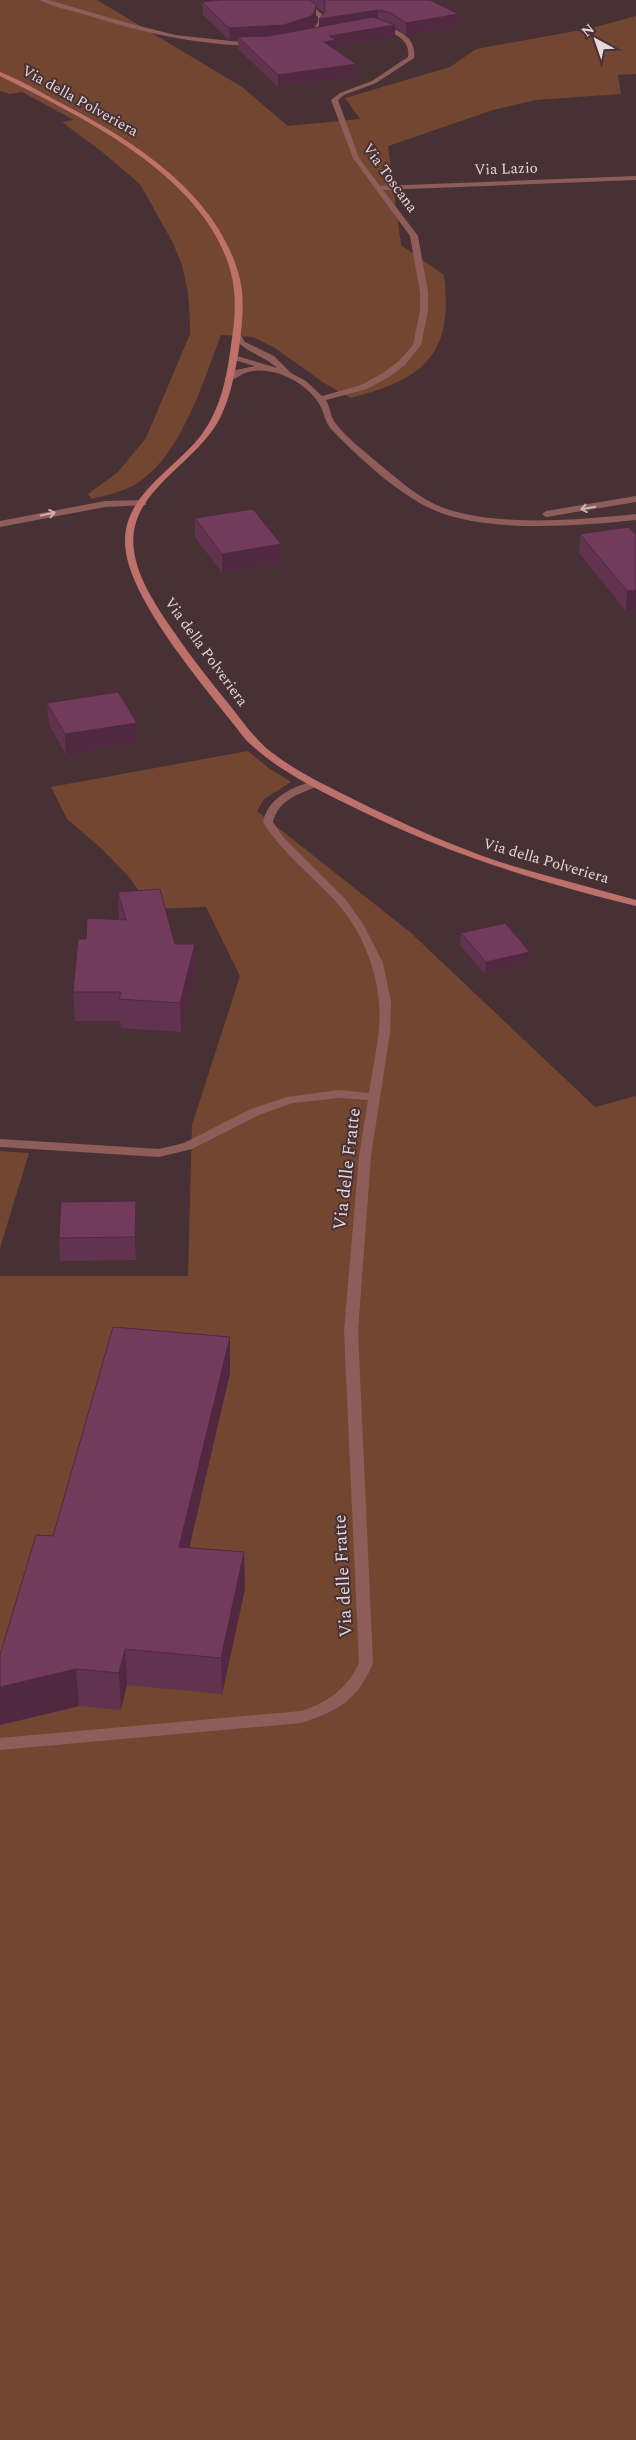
<svg xmlns="http://www.w3.org/2000/svg" width="636" height="2440" font-family="Spectral,serif">
<style>
.green{fill:#734632}
.lines{fill:none;stroke-linecap:round;stroke-linejoin:round}
.street{fill:#8f5d59;fill-rule:evenodd}
.secondary{fill:#be706a;fill-rule:evenodd}
.wall{fill:#62334e;fill-rule:evenodd}
.shaded-wall{fill:#502940}
.building{fill:#723b5b;stroke:#502940}
.oneway{stroke:#ccb3b3}
.labels{text-anchor:middle;dominant-baseline:central;stroke-width:4;stroke-linejoin:round;paint-order:stroke}
.far-street-label{font-size:15px;fill:#e6d8da;stroke:#473135}
.street-label{font-size:18px;fill:#e6d8da;stroke:#473135}
</style>
<rect width="100%" height="100%" fill="#473135"/>
<path class="green" d="M0,0H97L242,87L288,126L360,119L345,98L450,67L476,49L592,28L636,16V74L618,75L621,94L535,100L493,110L388,146L401,245L444,275C454,355 424,379 351,398L324,383L275,348L253,337L221,335C203,382 182,453 139,482C126,491 107,495 92,499L88,494L118,472L146,438L190,334V319L188,293L182,265L173,243L140,184L101,151L62,122L74,120L22,92L10,94L0,91Z
M248,751L270,769L291,782L264,799L257,811L410,932L595,1107L636,1096V2440H0V1276H188L192,1125L240,976L206,907L151,909L130,878L102,849L67,819L51,787Z
M0,1151L29,1153L0,1248Z"/>
<g class="lines">
<path class="street" d="M40,0H49L124,22L175,35L259,44L256,46C196,45 140,32 83,14C70,10 52,7 40,0Z
M298,0H305L324,16V22L318,31L313,30L318,22V17Z
M379,25C397,29 417,36 414,58L376,83L344,95L338,100L359,158L380,186L636,176V180L383,190L418,236L428,292V311L421,345L405,365L389,377L367,389L326,400C330,408 331,418 336,424C348,439 364,451 378,463C398,479 419,499 444,508C497,527 580,520 636,514V520C579,526 489,533 436,511C400,496 358,457 331,429C324,421 324,410 318,402C304,382 277,368 252,371C243,372 237,379 228,381L224,379L236,370L255,366L231,359L230,357L234,355L277,368C264,355 243,352 233,336L237,334H240L245,342L274,356L291,373L306,381L322,396L361,385L383,373L399,361L413,345L420,311V292L410,236L353,158L331,100L340,93L372,81L408,57C411,38 392,32 377,28Z
M636,496V502L546,517L542,514L546,511Z
M143,500L146,501V505L105,507L0,527V521L105,501Z
M314,781L319,784L318,786C299,794 278,800 273,822L283,837L346,900L363,924L383,963L391,1002L390,1033L371,1156L358,1331L373,1663C358,1700 338,1711 301,1723L0,1750V1738L301,1711C327,1703 347,1689 359,1663L344,1331L359,1156L368,1100L339,1098L293,1103L259,1115L192,1149L159,1157L0,1147V1139L159,1149L184,1143L251,1109L287,1097L339,1090L369,1093C373,1064 382,1031 379,1002C376,967 361,930 338,904C313,876 283,854 263,822C268,798 292,787 314,781Z"/>
<path class="secondary" d="M0,72C20,80 39,91 57,101C129,138 214,190 238,272C246,297 242,324 239,349C235,372 231,395 221,416C201,458 145,483 135,526C126,563 154,603 174,632C191,657 209,680 228,703C240,718 251,734 265,747C291,769 323,784 353,799C401,823 450,845 500,862C545,876 591,887 636,900V906C537,882 440,851 349,805C312,787 276,769 246,740C212,695 125,598 125,542C124,494 177,468 202,434C221,408 227,376 231,345C235,321 237,297 231,273C206,176 82,117 0,76Z"/>
</g>
<path class="wall" d="M211,0H430L459,26L406,35L395,28V37L336,47V50L356,64V76L278,87L238,49V40L230,41L203,15L202,2L211,1ZM316,7L324,13L319,27L312,28L314,26L316,18Z
M195,518L281,544V564L222,573L195,537Z
M580,534L636,535L626,611L579,553Z
M47,703L138,743L66,755L49,724Z
M118,892L175,944L196,973L181,1032L121,1028L120,1021H75L73,992L86,939L119,919Z
M461,933L530,952L529,964L485,974L460,945Z
M137,1224L136,1260L60,1261L59,1238Z
M230,1337V1373L189,1547L244,1552L245,1589L222,1694L127,1685L121,1710L79,1706L0,1725V1655L53,1536Z"/>
<path class="shaded-wall" d="M316,5V18L314,26L311,28L284,37H238V40L230,41L229,28Z
M378,10V23L319,32V19Z
M459,14V26L406,35V23Z
M395,25V37L336,47V52L324,42L329,36Z
M356,64V76L278,87V75Z
M281,544V564L222,573V554Z
M636,590V609L626,611L627,591Z
M137,723L138,743L66,755L65,734Z
M195,944L196,973L181,1032L180,1003Z
M530,952L529,964L485,974L486,962Z
M136,1201L137,1224L136,1260L135,1237Z
M230,1337V1373L181,1583L179,1547Z
M244,1552L245,1589L222,1694L221,1658Z
M125,1649L127,1685L121,1710L119,1673Z
M76,1669L79,1706L0,1725V1687Z"/>
<path class="building" d="M220,0H310L316,5L314,13L311,16L284,25L229,28L202,2Z
M323,0H430L459,14L406,23L391,13L378,10L319,19L325,12V2Z
M373,17L395,25L329,36L336,40L324,42L356,64L278,75L238,37L269,36Z
M253,509L281,544L222,554L195,518Z
M629,527L636,535V590L627,591L580,534Z
M118,692L137,723L65,734L47,703Z
M160,889L175,944H195L180,1003L119,999L121,992H73L78,939H86L87,918L126,920L118,892Z
M505,923L530,952L486,962L461,933Z
M136,1201L135,1237L59,1238L61,1202Z
M113,1327L230,1337L179,1547L244,1552L221,1658L125,1649L119,1673L76,1669L0,1687V1655L36,1535L53,1536Z"/>
<defs><path id="oneway-shaft" d="M-6 0H5M1.5-3L5.5 0L1.5 3" fill="none" stroke-width="1.6" stroke-linecap="round" stroke-linejoin="round" transform="scale(1.25)"/></defs>
<g class="oneway">
<use href="#oneway-shaft" transform="translate(588 508) rotate(170)"/>
<use href="#oneway-shaft" transform="translate(48 514) rotate(-11)"/>
</g>
<g class="labels">
<g class="far-street-label">
<text transform="translate(80 101) rotate(29)">Via della Polveriera</text>
<text transform="translate(506 169) rotate(-2)">Via Lazio</text>
<text transform="translate(390 178) rotate(54)">Via Toscana</text>
<text transform="translate(206 652) rotate(54)">Via della Polveriera</text>
<text transform="translate(546 861) rotate(16)">Via della Polveriera</text>
</g>
<g class="street-label">
<text transform="translate(347 1169) rotate(-83)">Via delle Fratte</text>
<text transform="translate(343 1576) rotate(-93)">Via delle Fratte</text>
</g>
</g>
<g transform="translate(596 40) rotate(320)" stroke="#473135" stroke-width="4" paint-order="stroke">
<path d="M0-4L9 19L0 12L-9 19Z" fill="#e6d8da"/>
<text y="-8" font-size="14" font-weight="bold" text-anchor="middle" fill="#e6d8da">N</text>
</g>
</svg>
